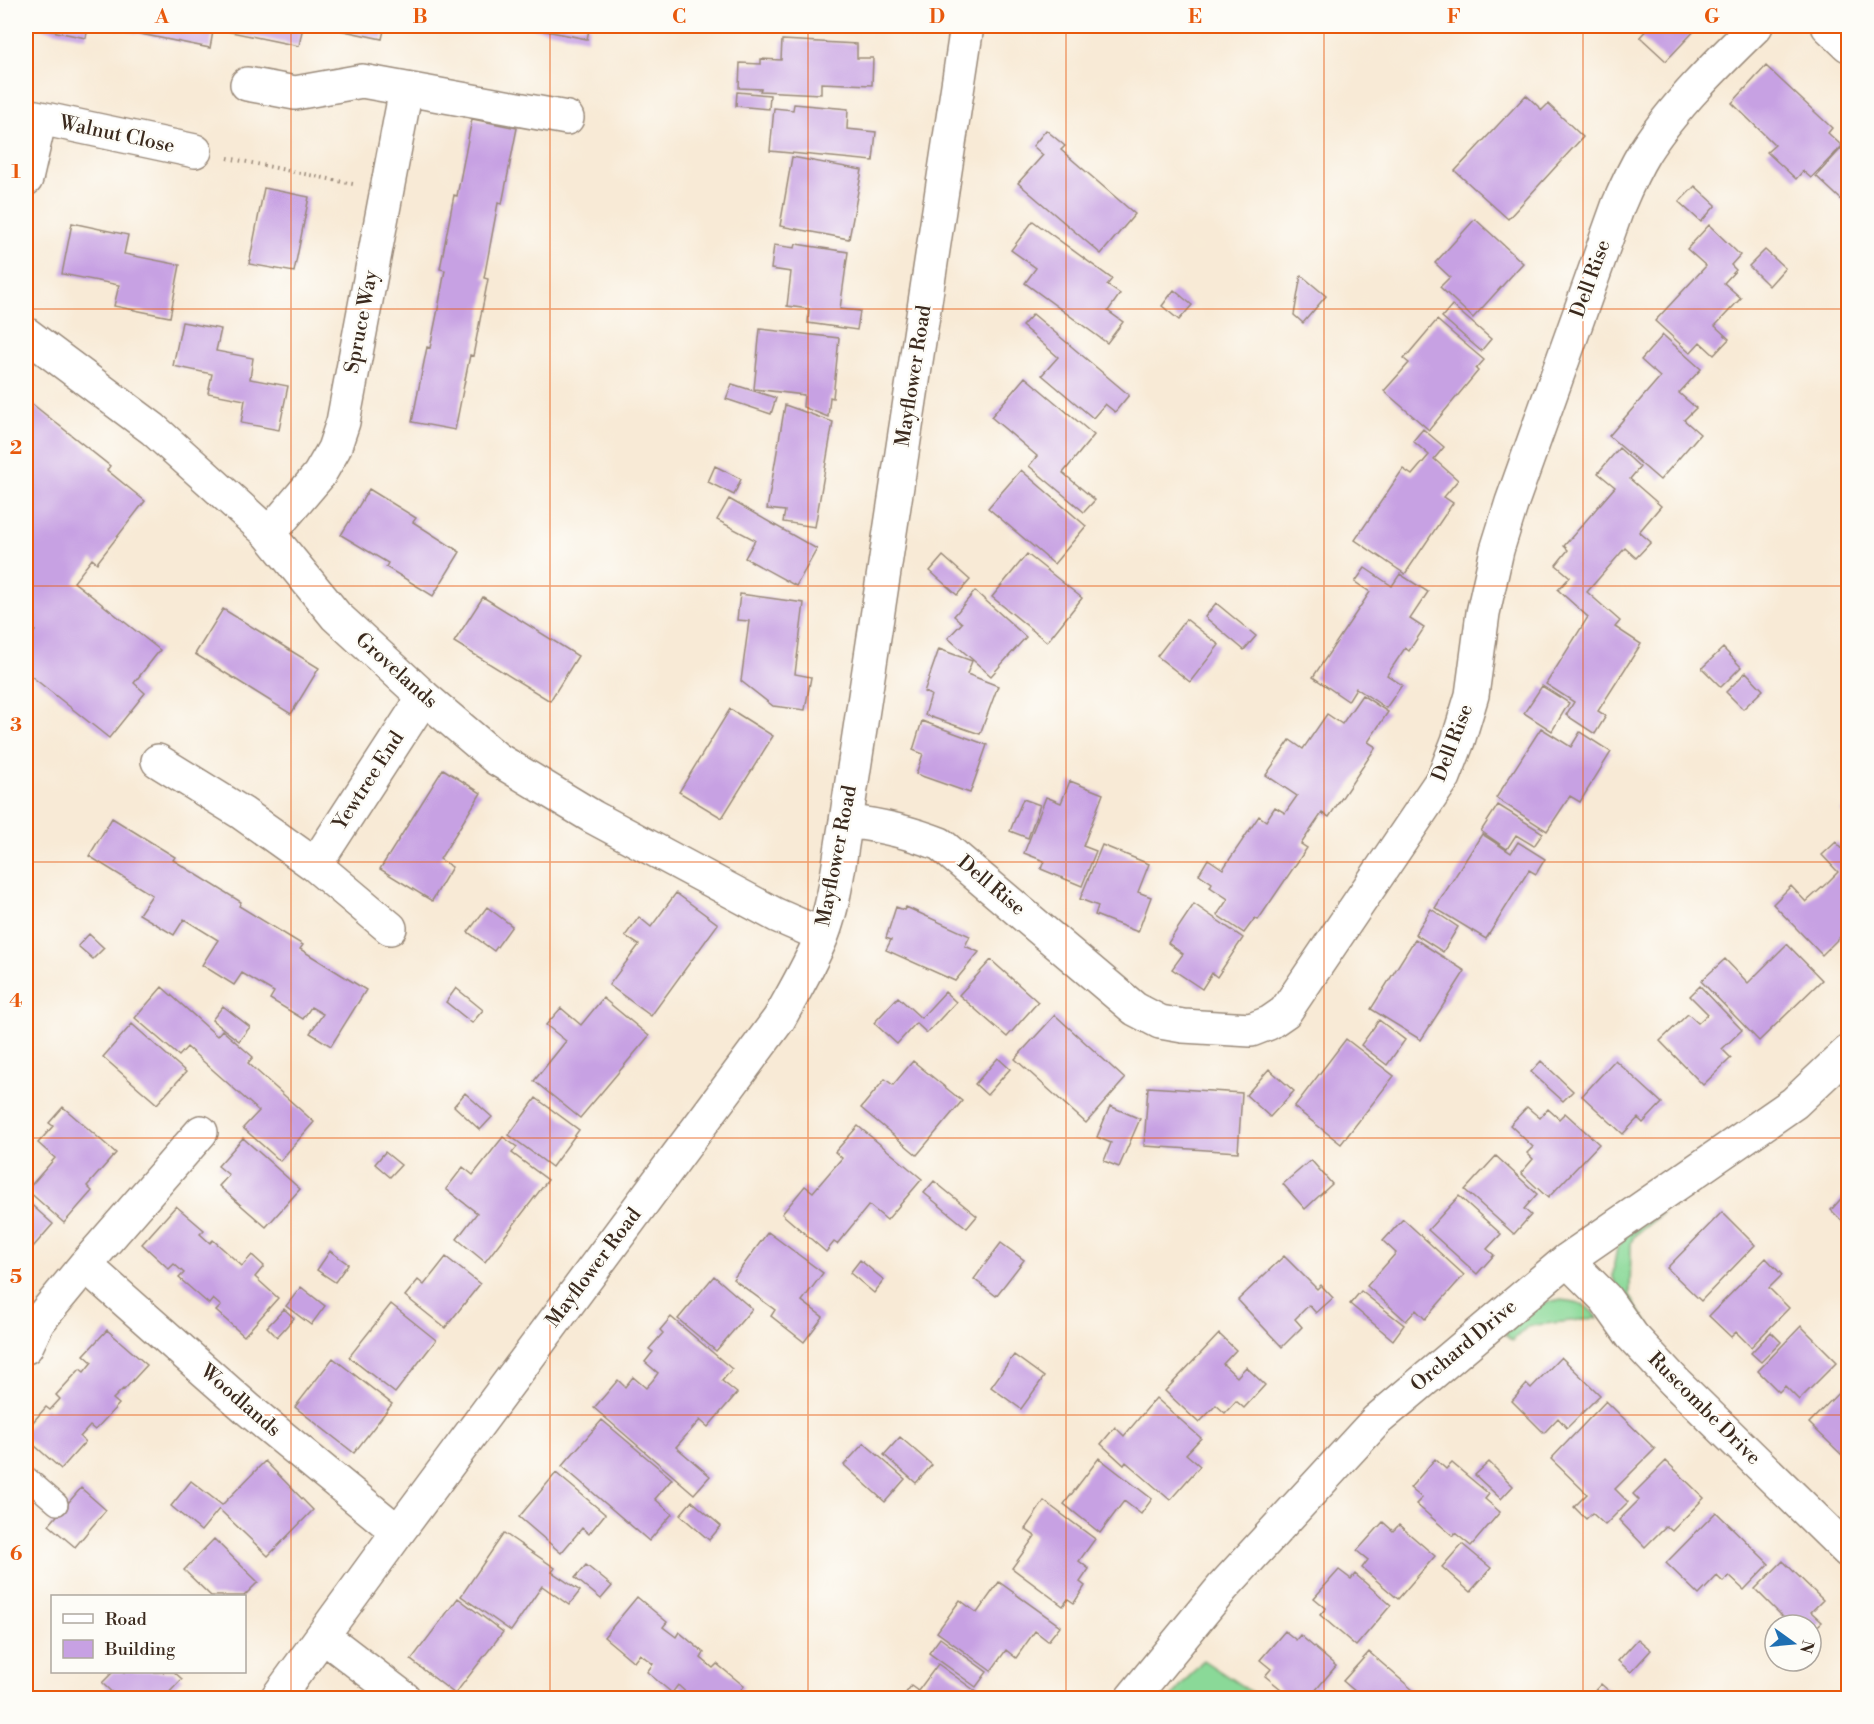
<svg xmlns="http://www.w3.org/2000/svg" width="1874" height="1724" font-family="'Libre Bodoni',serif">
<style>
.green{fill:#8ad998;stroke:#62825b;stroke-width:1.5}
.building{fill:#c7a1e3}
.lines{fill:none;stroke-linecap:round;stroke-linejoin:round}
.service-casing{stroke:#9a8a7a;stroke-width:24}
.minor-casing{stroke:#9a8a7a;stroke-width:36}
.path{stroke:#9a8a7a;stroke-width:4;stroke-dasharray:1.5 4.5;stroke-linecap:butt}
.service{stroke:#fff;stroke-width:21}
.minor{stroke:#fff;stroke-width:33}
.grid{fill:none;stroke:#e8590c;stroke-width:1.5;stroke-opacity:0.55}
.labels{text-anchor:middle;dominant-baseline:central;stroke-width:5;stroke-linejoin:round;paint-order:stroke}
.street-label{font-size:20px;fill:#3b2a1e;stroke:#fdfcf7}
.neatline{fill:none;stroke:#e8590c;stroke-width:2}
.grid-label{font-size:20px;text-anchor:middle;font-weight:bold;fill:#e8590c}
</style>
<rect width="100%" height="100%" fill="#fdfcf7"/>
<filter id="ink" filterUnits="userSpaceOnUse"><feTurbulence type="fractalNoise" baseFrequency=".0167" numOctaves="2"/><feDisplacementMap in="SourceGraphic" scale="12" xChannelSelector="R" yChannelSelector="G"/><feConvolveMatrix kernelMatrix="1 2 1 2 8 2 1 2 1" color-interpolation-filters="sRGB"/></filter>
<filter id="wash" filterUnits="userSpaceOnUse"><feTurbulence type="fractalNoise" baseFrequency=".008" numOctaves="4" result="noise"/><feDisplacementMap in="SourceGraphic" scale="24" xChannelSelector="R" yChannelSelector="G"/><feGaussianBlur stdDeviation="1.35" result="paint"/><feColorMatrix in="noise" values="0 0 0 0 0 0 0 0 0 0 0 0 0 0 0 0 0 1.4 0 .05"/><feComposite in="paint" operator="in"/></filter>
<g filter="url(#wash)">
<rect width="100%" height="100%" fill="#f8ead6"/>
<path class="green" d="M1663,1213L1634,1236L1631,1243L1630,1295L1638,1310L1659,1337L1652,1339L1617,1289L1613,1277L1614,1264L1617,1248L1627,1234Z
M1557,1300C1576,1301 1586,1302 1597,1318L1528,1326L1512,1341L1505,1334C1521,1318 1534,1304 1557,1300Z
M1203,1660L1260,1698H1171Z"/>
<g id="blocks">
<path class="building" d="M28,26H88L86,38Z
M101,26H214L210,48Z
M227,26H303L299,46L226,31Z
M321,26H385L382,39Z
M427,26H463L462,34Z
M521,26H590L587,39Z
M1648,26H1699L1666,61L1640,37L1649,27Z
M782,40L857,44V58H873L872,85L821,83V94L760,91L761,89L739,88L740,63L761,64V59L781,60Z
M1766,66L1832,128L1828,133L1842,146L1811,178L1803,171L1796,179L1767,152L1775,145L1732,103Z
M737,92L770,95L769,109L736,106Z
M1526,95L1542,110L1548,104L1583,137L1508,219L1455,171Z
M794,104L848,109L847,129L876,132L873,161L770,151L774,108L793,110Z
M472,119L517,128L502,204L498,203L484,278L488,279L473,356L470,355L455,430L412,422L427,347L430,348L438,309L445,270L440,269L454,195L457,196Z
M1046,130L1065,146L1061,150L1135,214L1101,254L1018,183L1043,155L1033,146Z
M1848,141V206L1816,176Z
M792,157L862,170L849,239L780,226Z
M1695,186L1716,205L1701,222L1679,202Z
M264,188L309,197L294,272L249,264Z
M1475,219L1523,263L1473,318L1440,287L1450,277L1435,263Z
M1033,221L1112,279L1107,285L1120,294L1108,311L1123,322L1107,343L1025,283L1036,268L1011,250Z
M72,223L128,235L124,254L180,265L170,317L114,306L119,285L62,274Z
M1709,225L1740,255L1731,265L1736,270L1724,283L1741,298L1715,326L1729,339L1714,355L1700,342L1690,353L1655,321L1706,266L1687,249Z
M796,244L848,252L840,309L860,311L857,330L808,323L809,309L787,306L791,272L771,269L774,245L795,248Z
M1765,250L1785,268L1769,286L1749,266Z
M1301,275L1326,296L1303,323L1294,315Z
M1174,290L1192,305L1179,320L1162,306Z
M1452,305L1491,339L1481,351L1442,317Z
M1033,314L1129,395L1115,412L1105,404L1093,418L1042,375L1058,357L1022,326Z
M1437,320L1484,360L1476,369L1478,371L1429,430L1384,391L1409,363L1404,359Z
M182,322L221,329L216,351L253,358L250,379L288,386L279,430L241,423L245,400L208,393L212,374L173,366Z
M760,329L839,338L833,398L830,397L828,417L803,407L804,395L754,389Z
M1663,335L1701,369L1679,393L1696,408L1684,420L1700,434L1660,480L1609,436L1660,377L1641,360Z
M1025,377L1094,435L1063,473L1095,500L1084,512L1029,466L1037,456L991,417Z
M732,384L776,398L771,414L726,399Z
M26,399L110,466L107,470L145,501L97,563L92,559L74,582L160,650L134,683L145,693L109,738L26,672V643L35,631L26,624Z
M785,405L833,422L815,527L783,522L785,511L767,509Z
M1423,429L1444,447L1434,459L1458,480L1444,497L1453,503L1405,574L1355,540L1403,469L1412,475L1429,455L1413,441Z
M1619,448L1640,467L1630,479L1661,506L1639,532L1651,542L1636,558L1625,548L1587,592L1620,621L1615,627L1641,644L1598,711L1606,716L1595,734L1566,715L1574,702L1546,684L1588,617L1558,590L1570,577L1556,565L1568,550L1564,546L1615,487L1598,473Z
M715,466L741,479L734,495L708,482Z
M1021,470L1086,526L1054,564L988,508Z
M369,489L416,518L413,522L460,552L433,596L386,567L388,563L341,535Z
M729,499L817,549L796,586L745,558L755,540L717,520Z
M1027,554L1082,598L1047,642L992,597Z
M943,556L970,580L957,595L930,571Z
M1365,568L1392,586L1400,574L1428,592L1410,619L1424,628L1409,651L1405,648L1387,675L1402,685L1386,708L1356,688L1348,701L1313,677L1370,592L1355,582Z
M975,591L1026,637L991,676L948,638L962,623L954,616Z
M740,594L804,603L795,674L811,677L805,710L773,706L741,681L749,621L737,620Z
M483,597L578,656L550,701L454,642Z
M1216,603L1256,636L1244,650L1205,617Z
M223,609L319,668L291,714L195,654Z
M1186,619L1219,645L1190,682L1157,656Z
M1723,648L1741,667L1721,687L1702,668Z
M939,649L972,661L967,674L998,686L980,734L925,715L931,695L924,692Z
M1746,672L1763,690L1743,709L1726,692Z
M1542,686L1569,703L1552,731L1524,713Z
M1362,695L1388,712L1368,742L1376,747L1329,817L1322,813L1301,844L1307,848L1258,920L1255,918L1244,933L1217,915L1228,899L1210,887L1212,883L1199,874L1208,859L1223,869L1259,816L1266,821L1275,807L1285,813L1297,796L1266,775L1290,740L1303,749L1327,714L1342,724Z
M730,709L773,736L722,818L679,792Z
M922,721L987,745L970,793L916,774L923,754L913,750Z
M1541,728L1571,747L1580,732L1611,752L1580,802L1570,796L1547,831L1496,798Z
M443,769L481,793L440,859L452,867L432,901L380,869Z
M1070,781L1103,794L1083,846L1096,851L1082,886L1041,869L1044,861L1024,853L1046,797L1061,803Z
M1023,799L1040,805L1028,838L1010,831Z
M1848,804V819L1841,811Z
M1498,805L1543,833L1534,846L1516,835L1507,849L1481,831Z
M112,818L175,857L173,860L241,902L239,906L303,945L300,949L366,990L331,1046L310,1033L323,1014L311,1007L303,1019L270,999L274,992L242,973L234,985L202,965L218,940L184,919L174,935L139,914L152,895L89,856Z
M1482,834L1511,853L1518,842L1545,859L1536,874L1529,870L1486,939L1435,908Z
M1836,842L1846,853L1848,851V929L1822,955L1773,904L1791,886L1806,902L1827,883L1838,872L1822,855Z
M1102,845L1149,864L1138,892L1151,897L1138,932L1095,915L1098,906L1080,899Z
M676,893L718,924L651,1016L609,985L639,945L625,936L639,917L651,927Z
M1194,904L1243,938L1217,977L1212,973L1202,989L1172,969L1183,954L1168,943Z
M487,907L512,926L494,951L468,932Z
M896,907L904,910L906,907L970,936L965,946L979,952L955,981L886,950L891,940L886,938Z
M1431,909L1458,927L1443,952L1415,934Z
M89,934L104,948L93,959L78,946Z
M1415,939L1465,971L1421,1040L1371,1009Z
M1787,944L1822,980L1759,1041L1701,981L1725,959L1748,983Z
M991,960L1038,1002L1007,1037L959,995Z
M1700,986L1742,1030L1722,1049L1731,1058L1703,1085L1660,1041L1688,1014L1698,1023L1708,1014L1690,996Z
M162,987L217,1036L222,1030L253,1057L248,1063L314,1122L280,1161L243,1128L259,1111L187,1047L179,1056L135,1018Z
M456,988L483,1010L472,1023L446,1002Z
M945,992L956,1002L927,1033L916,1023L897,1044L874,1023L898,997L921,1018Z
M603,998L649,1036L580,1118L534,1081L566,1041L546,1025L561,1008L581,1025Z
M223,1006L250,1027L239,1041L212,1020Z
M1055,1015L1125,1079L1086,1123L1015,1059Z
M1379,1020L1405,1040L1387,1065L1361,1045Z
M132,1024L186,1072L157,1104L103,1057Z
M1346,1039L1394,1076L1341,1144L1294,1107Z
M998,1058L1010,1069L987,1095L975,1084Z
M1615,1060L1662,1103L1643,1123L1638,1118L1623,1134L1582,1096Z
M913,1061L962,1101L917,1155L861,1108L885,1079L893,1085Z
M1541,1061L1573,1091L1563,1101L1531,1072Z
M1269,1069L1294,1091L1270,1117L1246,1095Z
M1148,1087L1242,1093L1238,1152L1144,1146Z
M465,1093L492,1117L480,1130L454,1106Z
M536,1098L579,1130L552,1167L509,1135Z
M1110,1106L1140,1119L1119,1167L1104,1161L1111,1143L1097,1137Z
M63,1107L116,1153L87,1186L92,1191L64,1223L27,1190L55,1158L38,1143L53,1126L49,1123Z
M1527,1107L1540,1118L1548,1109L1559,1119L1565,1113L1599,1144L1548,1198L1521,1173L1533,1159L1527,1153L1533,1147L1510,1125Z
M858,1126L922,1179L887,1220L869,1205L837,1244L834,1242L826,1252L782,1214L805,1186L813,1192L842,1158L835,1152Z
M503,1137L517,1147L512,1153L548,1180L485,1262L457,1239L477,1213L446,1189L463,1167L473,1175Z
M243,1138L300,1189L266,1227L219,1186L229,1175L218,1166Z
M385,1152L401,1165L390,1177L375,1164Z
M1496,1156L1537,1194L1524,1209L1531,1215L1514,1234L1465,1190Z
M1311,1160L1332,1184L1305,1209L1283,1184Z
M934,1181L977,1216L967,1228L924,1193Z
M1848,1191V1227L1831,1210Z
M1459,1196L1501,1234L1487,1249L1494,1255L1477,1274L1428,1230Z
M26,1200L53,1224L26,1255Z
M176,1206L204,1230L200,1234L210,1243L213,1240L242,1266L252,1255L264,1266L255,1277L278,1298L244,1336L216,1311L221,1306L213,1299L209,1304L179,1278L184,1273L174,1264L169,1269L142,1244Z
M1722,1212L1755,1245L1701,1301L1667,1268Z
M1403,1219L1464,1275L1425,1319L1416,1310L1406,1321L1367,1286L1396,1253L1383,1241Z
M768,1232L823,1273L802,1301L823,1317L804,1342L771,1316L775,1310L733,1279Z
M1001,1243L1024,1260L996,1296L974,1279Z
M330,1251L348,1264L335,1282L317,1270Z
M1284,1256L1317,1289L1321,1285L1333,1298L1316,1313L1309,1305L1295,1319L1302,1327L1282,1347L1238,1300Z
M26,1257L33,1264L26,1271Z
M446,1257L480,1284L445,1328L405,1296L418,1280L424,1285Z
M1766,1258L1782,1275L1769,1288L1789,1308L1751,1347L1736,1332L1731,1337L1709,1316Z
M860,1260L884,1280L874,1293L850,1273Z
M714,1276L752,1309L716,1351L678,1319Z
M301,1287L325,1306L311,1325L286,1306Z
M1361,1291L1404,1325L1393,1340L1350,1304Z
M391,1304L436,1340L395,1393L349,1357Z
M284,1309L294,1318L277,1337L267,1327Z
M671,1317L732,1369L722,1381L737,1393L708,1427L700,1420L676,1447L710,1476L694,1494L594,1408L618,1380L625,1387L633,1377L646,1388L653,1380L658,1373L645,1362L653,1352L649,1349L663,1333L660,1330Z
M1801,1326L1837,1362L1799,1400L1785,1386L1779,1392L1758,1371Z
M107,1330L147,1365L124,1390L123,1389L113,1399L119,1404L95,1430L90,1426L80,1437L85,1442L61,1469L26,1438V1430L46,1407L50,1410L60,1399L56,1395L80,1369L84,1372L92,1362L84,1355Z
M1771,1332L1781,1342L1761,1362L1751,1353Z
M1219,1334L1236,1350L1223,1364L1237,1377L1246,1367L1265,1385L1244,1408L1236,1401L1225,1413L1216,1405L1199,1423L1165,1391Z
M1014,1355L1044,1377L1021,1409L991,1387Z
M1561,1357L1600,1395L1567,1428L1558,1418L1544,1433L1512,1401L1527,1384L1531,1388Z
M333,1358L392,1404L354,1453L295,1407Z
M1848,1383V1457L1846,1455L1844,1457L1809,1423Z
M1156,1398L1201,1438L1186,1454L1200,1466L1170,1500L1126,1462L1124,1465L1101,1444L1115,1427L1124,1436Z
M1606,1401L1655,1449L1615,1489L1628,1502L1605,1525L1592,1513L1586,1519L1574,1507L1587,1494L1551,1459Z
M602,1420L672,1479L655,1499L672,1514L649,1541L562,1466Z
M900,1437L932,1465L916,1483L884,1455Z
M864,1443L905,1479L885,1502L844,1465Z
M1099,1458L1152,1499L1141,1514L1124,1501L1100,1533L1064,1504Z
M1435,1459L1446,1469L1452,1463L1489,1494L1485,1499L1500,1512L1471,1546L1455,1533L1453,1536L1416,1504L1422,1498L1410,1488Z
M265,1461L313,1510L268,1556L219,1509L201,1531L171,1506L191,1481L222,1505Z
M1666,1461L1704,1498L1672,1531L1666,1526L1645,1547L1619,1520L1639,1500L1633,1494Z
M1489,1462L1513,1486L1501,1499L1475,1475Z
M556,1473L605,1514L589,1534L582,1528L561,1553L519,1517Z
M81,1488L106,1510L75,1547L49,1525Z
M692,1501L721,1526L709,1540L680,1515Z
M1044,1501L1095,1539L1079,1561L1089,1569L1080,1582L1085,1586L1074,1603L1068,1599L1063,1606L1012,1568L1035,1536L1025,1529Z
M1716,1512L1769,1564L1744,1590L1729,1576L1723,1582L1717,1576L1699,1595L1666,1563Z
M1383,1522L1393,1531L1399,1525L1435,1556L1398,1599L1362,1568L1368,1560L1357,1551Z
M504,1533L555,1568L552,1572L580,1591L569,1605L542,1586L511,1631L461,1596Z
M214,1539L258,1582L244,1596H211L184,1570Z
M1462,1544L1491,1568L1470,1592L1442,1567Z
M1783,1561L1823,1600L1811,1612L1822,1622L1811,1632V1625H1791L1755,1589Z
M586,1565L612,1586L601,1599L575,1578Z
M1339,1570L1351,1579L1355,1574L1391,1605L1356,1646L1320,1615L1326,1608L1314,1598Z
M26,1577L34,1586L26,1593Z
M999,1582L1060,1626L1048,1641L1035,1631L1016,1658L1006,1650L991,1671L937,1632L960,1600L977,1613Z
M637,1597L667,1622L663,1627L676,1637L679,1632L704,1653L701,1658L713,1668L717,1664L744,1686L740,1691L750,1698H688L690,1696L678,1685L672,1693L647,1672L653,1664L640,1654L634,1662L604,1637Z
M458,1598L503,1632L455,1694L411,1660Z
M1285,1631L1296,1640L1300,1635L1336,1666L1309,1698H1292L1265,1676L1271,1669L1260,1660Z
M940,1638L987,1672L976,1687L929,1653Z
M1638,1639L1651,1650L1631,1672L1618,1661Z
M1369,1652L1414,1691L1407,1698H1394L1389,1695L1386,1698H1363L1343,1681Z
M938,1664L985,1698H902L911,1686L918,1691Z
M113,1672H174L182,1679L164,1698H118L102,1683Z
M1601,1684L1617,1698H1588Z"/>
</g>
</g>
<g filter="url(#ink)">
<use href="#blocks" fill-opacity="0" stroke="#9a8a7a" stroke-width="1.5"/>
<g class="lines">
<defs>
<path id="service" d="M26,1477L57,1504"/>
<path id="minor" d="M1828,26L1848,45
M247,84L295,93L362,81L567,118
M26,115L195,151
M26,179L40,118
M26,334L153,429L269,534L336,616L424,697L497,759L593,817L776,915L822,935
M269,534L319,475L334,449L343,422L406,89
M158,761L242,813L315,865L390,928
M846,821C878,825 910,832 940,844L1135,1009L1160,1022L1183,1026L1251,1030L1269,1023L1285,1012L1444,777L1458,741L1472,695L1483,613L1497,550L1512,502L1618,206C1626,187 1634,169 1645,151C1674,106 1718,63 1756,26
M315,865L424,697
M1567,1260L1605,1298L1632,1336L1674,1381L1848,1551
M85,1265L249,1410L398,1532
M26,1347L38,1322L85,1265L201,1132
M323,1636L404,1698
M277,1698L398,1532L779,1019C794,992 810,965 822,936C836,900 839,859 846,821L967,26
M1132,1698L1223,1587L1377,1420L1567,1260L1794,1103L1848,1052"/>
</defs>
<use href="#service" class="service-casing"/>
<use href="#minor" class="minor-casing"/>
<path class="path" d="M228,158L353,184"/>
<use href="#service" class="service"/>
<use href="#minor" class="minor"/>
</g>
</g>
<path class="grid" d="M291,26V1698M550,26V1698M808,26V1698M1066,26V1698M1324,26V1698M1583,26V1698M26,309H1848M26,586H1848M26,862H1848M26,1138H1848M26,1415H1848"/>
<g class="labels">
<g class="street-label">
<text transform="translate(117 135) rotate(12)">Walnut Close</text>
<text transform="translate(1591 279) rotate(-70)">Dell Rise</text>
<text transform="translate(362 322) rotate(-79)">Spruce Way</text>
<text transform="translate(914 376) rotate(-81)">Mayflower Road</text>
<text transform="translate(396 671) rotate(42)">Grovelands</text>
<text transform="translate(1453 743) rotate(-69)">Dell Rise</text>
<text transform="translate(369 781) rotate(-57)">Yewtree End</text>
<text transform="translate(837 856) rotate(-79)">Mayflower Road</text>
<text transform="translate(991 886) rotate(40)">Dell Rise</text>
<text transform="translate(594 1268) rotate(-53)">Mayflower Road</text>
<text transform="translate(1464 1346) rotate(-40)">Orchard Drive</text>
<text transform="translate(240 1401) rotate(41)">Woodlands</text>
<text transform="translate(1704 1409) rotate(45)">Ruscombe Drive</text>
</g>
</g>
<rect width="1874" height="1724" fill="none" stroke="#fdfcf7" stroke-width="66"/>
<rect x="51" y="1595" width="195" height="78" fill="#fdfcf7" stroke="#afa8a0" stroke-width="1.5"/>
<rect x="63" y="1614" width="30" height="9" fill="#ffffff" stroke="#afa8a0" stroke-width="1.5"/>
<text x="105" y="1625" font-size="18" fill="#3b2a1e">Road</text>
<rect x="63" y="1640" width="30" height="18" fill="#c7a1e3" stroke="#afa8a0" stroke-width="1.5"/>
<text x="105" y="1655" font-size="18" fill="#3b2a1e">Building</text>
<g transform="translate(1793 1643) rotate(105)"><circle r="28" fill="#fdfcf7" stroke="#afa8a0" stroke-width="1.5"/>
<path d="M0-4.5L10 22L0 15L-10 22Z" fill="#1f6fb2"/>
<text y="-9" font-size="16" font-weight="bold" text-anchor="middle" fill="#3b2a1e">N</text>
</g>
<rect x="33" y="33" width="1808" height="1658" class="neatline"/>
<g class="grid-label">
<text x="162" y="23">A</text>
<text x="420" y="23">B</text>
<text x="679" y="23">C</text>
<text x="937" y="23">D</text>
<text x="1195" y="23">E</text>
<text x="1454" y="23">F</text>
<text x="1712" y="23">G</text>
<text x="16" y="178">1</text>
<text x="16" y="454">2</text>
<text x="16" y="731">3</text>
<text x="16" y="1007">4</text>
<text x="16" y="1283">5</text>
<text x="16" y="1560">6</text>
</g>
</svg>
